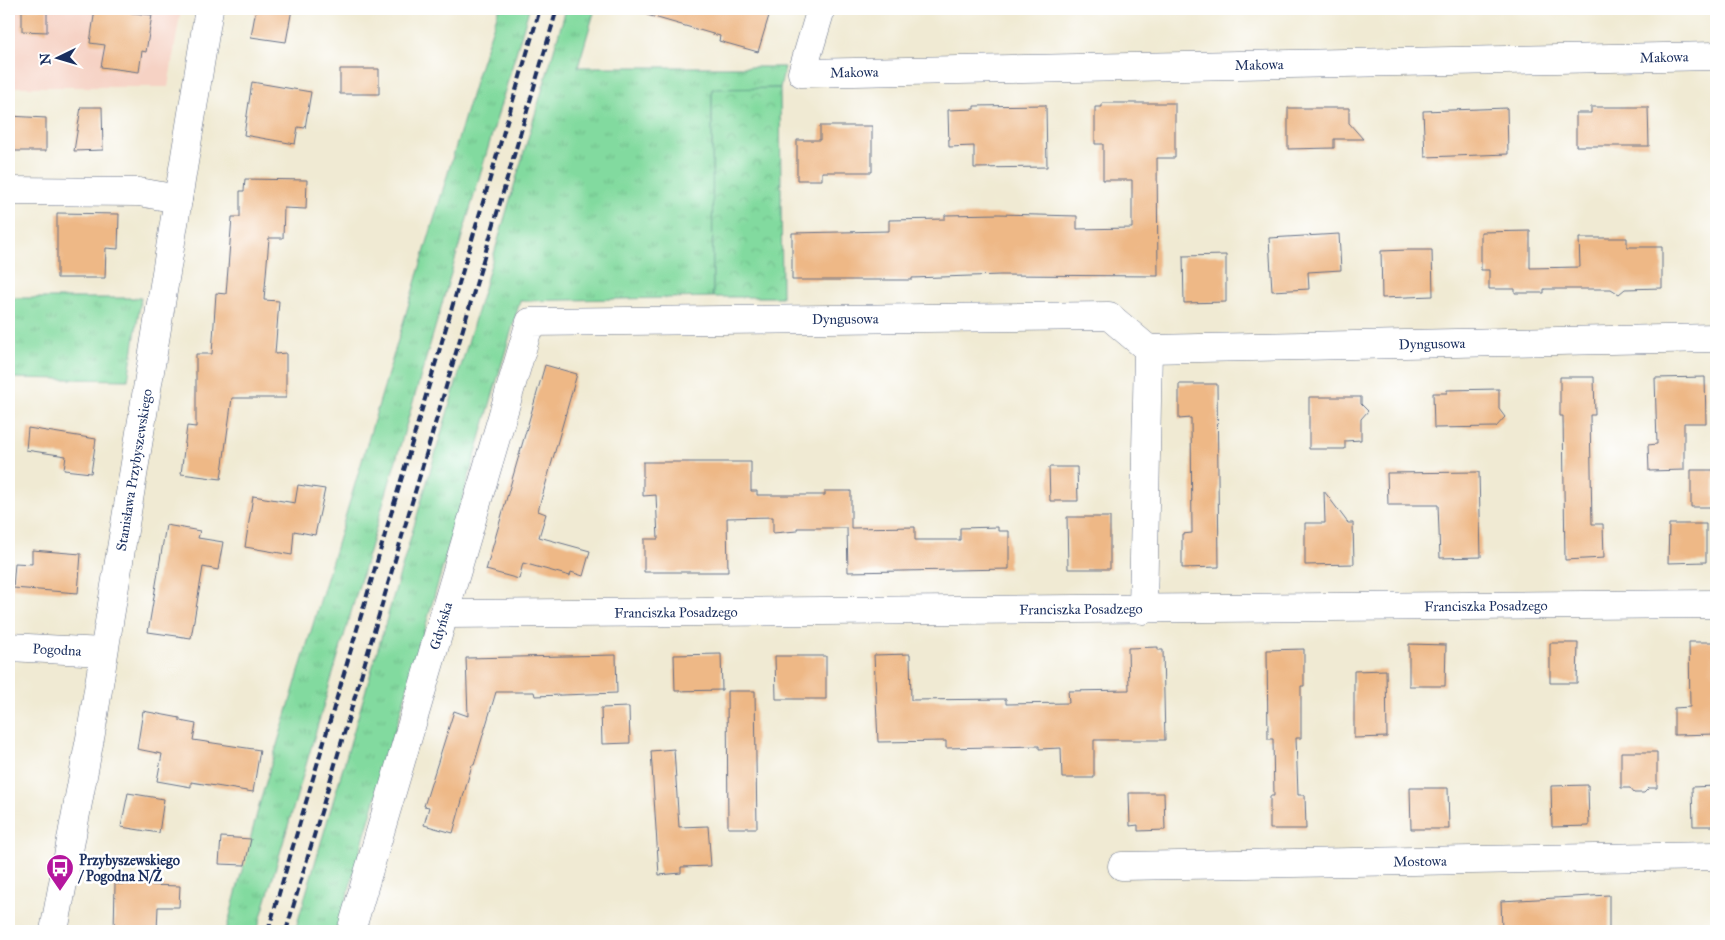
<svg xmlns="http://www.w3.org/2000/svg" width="1725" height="940" font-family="'IM FELL Great Primer',serif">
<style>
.built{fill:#f6d2c4}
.grass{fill:url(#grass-tufts);stroke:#4e847e}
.park{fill:url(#park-crowns);stroke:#4e847e}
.building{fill:#eeb886}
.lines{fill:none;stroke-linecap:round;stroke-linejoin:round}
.minor-casing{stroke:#667087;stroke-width:29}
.minor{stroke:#fff;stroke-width:28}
.rail{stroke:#1b2f5e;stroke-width:4;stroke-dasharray:8 4;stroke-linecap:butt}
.labels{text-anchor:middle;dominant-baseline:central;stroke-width:5;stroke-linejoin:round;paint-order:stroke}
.street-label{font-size:14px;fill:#1b2f5e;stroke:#fff}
.poi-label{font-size:14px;font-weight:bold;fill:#1b2f5e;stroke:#fff;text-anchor:start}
</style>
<defs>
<pattern id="grass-tufts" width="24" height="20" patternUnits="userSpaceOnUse" patternTransform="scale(1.25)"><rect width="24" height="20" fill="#82da9f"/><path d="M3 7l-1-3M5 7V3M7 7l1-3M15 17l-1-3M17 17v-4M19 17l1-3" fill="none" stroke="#70bb8b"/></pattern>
<pattern id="park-crowns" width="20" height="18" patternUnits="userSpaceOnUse" patternTransform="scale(1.25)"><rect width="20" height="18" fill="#82da9f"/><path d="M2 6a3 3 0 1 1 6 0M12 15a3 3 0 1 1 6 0" fill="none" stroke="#70bb8b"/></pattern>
</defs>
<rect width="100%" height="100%" fill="#fff"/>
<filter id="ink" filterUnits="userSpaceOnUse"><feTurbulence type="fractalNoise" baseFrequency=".02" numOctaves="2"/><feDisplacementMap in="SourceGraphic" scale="10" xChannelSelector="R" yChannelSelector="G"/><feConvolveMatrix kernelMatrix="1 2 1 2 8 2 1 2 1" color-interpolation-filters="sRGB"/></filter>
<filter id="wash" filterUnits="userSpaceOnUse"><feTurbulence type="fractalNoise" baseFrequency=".0096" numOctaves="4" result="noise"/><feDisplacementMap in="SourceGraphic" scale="20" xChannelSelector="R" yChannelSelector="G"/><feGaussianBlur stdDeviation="1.12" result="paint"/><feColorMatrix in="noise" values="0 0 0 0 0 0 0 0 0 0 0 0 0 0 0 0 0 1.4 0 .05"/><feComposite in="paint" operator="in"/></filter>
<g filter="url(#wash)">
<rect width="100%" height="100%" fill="#f0ead3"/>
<path class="built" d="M9,9H181L168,87H9Z"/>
<path class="grass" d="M499,9H529L257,931H226L260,802L479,69Z
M566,9H595L578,67H785L780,88L712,90L713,297L520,301L337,931H295Z
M9,298H141L128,380L9,378Z"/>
<path class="park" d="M780,88L782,297H713L712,89Z"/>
<g id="blocks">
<path class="building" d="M22,9H47V32L22,31Z
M95,9L152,15L146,52L142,51L139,72L101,67L105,45L90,43Z
M256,9H292L286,42L251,37Z
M648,9H771L758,52L719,41L720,36L647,15Z
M340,69H379V94H340Z
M252,82L311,92L305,128L298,127L295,144L244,135Z
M1102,103H1175V158H1157L1158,276L1000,275L912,278V280H792V233L889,231V220L945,219V215L999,214L1077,216V229L1132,228V180H1103V144H1095V107H1102Z
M1046,105L1047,167L974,168V146L949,147L948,110L974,109V106Z
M81,107H102L103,150L74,151Z
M1591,107H1648L1649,146H1576V113H1591Z
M1288,108H1349V123L1363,139H1334V148L1288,149Z
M1507,108L1508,154L1425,157L1423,111Z
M9,116L46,118V151H9Z
M820,126H872V172H822V180H797V140H820Z
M245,179L307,180L306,209L284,208L283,238H269L264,300L279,301L275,354L286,353V398H232L221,479L181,474L187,426L196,427V354H212L216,293L226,294L232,217H240V191H244Z
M57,213L119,214L118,249L106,248L105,278H57Z
M1530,231V268L1580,267L1579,238H1627V247H1662V288L1625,289L1619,294L1611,289H1544V293H1515V289H1489V270H1481V232Z
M1339,234L1341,270L1308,272L1309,289L1272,291L1269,238Z
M1407,250H1432L1433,296L1382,298L1381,251Z
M1226,255V302L1184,303L1183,256Z
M545,365L577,374L538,511L546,514L539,537L590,551L583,576L571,572L570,576L523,563L519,579L486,570Z
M1560,377H1594L1595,415H1590L1592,524H1603L1604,558L1565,560L1563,416H1560Z
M1705,377L1706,423H1684V470L1649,471L1648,445L1657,444L1655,378Z
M1179,384H1217L1219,567L1182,568V534L1192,533L1191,418L1179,419Z
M1499,389V409L1505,417L1496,427L1434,428L1433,393H1447V390Z
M1309,397H1361V404L1368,411L1361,419V440L1345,441V449H1309Z
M28,428L96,439L91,473L64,470L66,456L26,450Z
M643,462H751V491H757V495H825V491H851V528L915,527V540H960V528L998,527V531H1009V569L848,572L847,528H797V531L773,533V517L727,518L728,572H644V539H658L656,495L643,496Z
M1049,467H1077L1078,501H1050Z
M1691,470H1714V507H1691Z
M1479,472L1481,557L1440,558L1438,505H1388L1387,473Z
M298,485L325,489L315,535L294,531L292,555L245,547L253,496L295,503Z
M1324,491L1348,523H1353L1354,564L1305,565V523H1325Z
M1067,517H1110V569H1068Z
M1669,524H1706V562L1668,563Z
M166,525L200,531L198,538L223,542L218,570L203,567L191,638L148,632Z
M32,550L81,554L78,593L13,588L15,563L32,564Z
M1689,642H1716V734L1674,735V708L1690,707Z
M1550,643H1578L1577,683H1550Z
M1409,644L1446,645L1445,686H1409Z
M1158,647V650H1163L1165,740H1094V778H1062L1061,748L1039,749V746L946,748V741L878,742L874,655L910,654L911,700L1006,699V704L1069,703L1068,691L1129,690L1128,648Z
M1304,649V686H1301V738H1296L1298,795H1305L1306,829H1270V796H1274L1273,739H1268L1267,650Z
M721,654L722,690L675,691L674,655Z
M616,655L617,693L535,696L534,692H496L474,765H472L453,833L424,825L429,807L424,806L454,711L468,716L466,658Z
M775,656H826V699H776Z
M1386,670L1387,737L1354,738V671Z
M727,691H755L757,828H728Z
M629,707L630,743L602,744L601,708Z
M143,711L180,718V721L196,724L193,740L260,750L253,792L191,782V787L157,781L162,754L137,749Z
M674,749L679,827L708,826L711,866L681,867V873L659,875L651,751Z
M1621,752H1657V788H1649L1644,793H1634L1630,788H1621Z
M1588,785L1589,826L1552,827L1551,786Z
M1716,786V826H1693L1692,787Z
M1410,788H1448L1449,829H1411Z
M128,793L164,799L159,833L121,827Z
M1129,793H1164L1165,830L1138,831V825L1130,826Z
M221,837L251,839L245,865L219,864Z
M115,884L180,886L179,907H158L157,931H114Z
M1609,895V931H1502L1501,901Z"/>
</g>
</g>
<g filter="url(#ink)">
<use href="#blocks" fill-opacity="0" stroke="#667087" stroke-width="1"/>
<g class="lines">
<defs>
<g id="minor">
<path id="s1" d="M821,9L802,73L1716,56"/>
<path d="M9,191L139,192L178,199"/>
<path d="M1143,610L1148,349"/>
<path id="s2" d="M445,614L1716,604"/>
<path id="s3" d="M9,647L103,652"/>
<path id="s4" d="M1122,866L1716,856"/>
<path id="s5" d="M54,931L91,733L209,9"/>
<path id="s6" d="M351,931L530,322L1109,316L1148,349L1716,338"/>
</g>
</defs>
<use href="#minor" class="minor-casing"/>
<use href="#minor" class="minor"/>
<path class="rail" d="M268,931L540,9
M286,931L557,9"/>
</g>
</g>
<defs>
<symbol id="bus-pin" viewBox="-11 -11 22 30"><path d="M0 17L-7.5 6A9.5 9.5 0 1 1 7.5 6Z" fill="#b5179e" stroke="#fff"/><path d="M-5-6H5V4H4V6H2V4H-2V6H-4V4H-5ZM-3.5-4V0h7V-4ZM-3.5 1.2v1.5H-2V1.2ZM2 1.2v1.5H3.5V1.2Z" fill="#fff"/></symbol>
</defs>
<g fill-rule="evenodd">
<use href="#bus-pin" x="44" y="852" width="32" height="43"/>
</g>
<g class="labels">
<g class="street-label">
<text stroke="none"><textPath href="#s1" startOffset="929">Makowa</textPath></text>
<text stroke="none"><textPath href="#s1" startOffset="524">Makowa</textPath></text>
<text stroke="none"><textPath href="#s1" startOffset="119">Makowa</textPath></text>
<text stroke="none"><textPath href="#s6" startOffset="950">Dyngusowa</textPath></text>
<text stroke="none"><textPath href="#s6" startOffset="1549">Dyngusowa</textPath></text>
<text stroke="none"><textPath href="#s5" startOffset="468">Stanisława Przybyszewskiego</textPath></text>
<text stroke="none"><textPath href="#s2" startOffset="1041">Franciszka Posadzego</textPath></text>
<text stroke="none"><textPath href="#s2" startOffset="636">Franciszka Posadzego</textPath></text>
<text stroke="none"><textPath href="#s2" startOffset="231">Franciszka Posadzego</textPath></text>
<text stroke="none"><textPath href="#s6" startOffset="318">Gdyńska</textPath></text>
<text stroke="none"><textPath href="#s3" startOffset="48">Pogodna</textPath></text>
<text stroke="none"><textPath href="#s4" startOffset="298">Mostowa</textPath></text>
</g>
<g class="poi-label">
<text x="79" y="860">Przybyszewskiego<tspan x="79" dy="16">/ Pogodna N/Ż</tspan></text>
</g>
</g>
<rect width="1725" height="940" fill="none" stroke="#fff" stroke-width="30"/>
<g transform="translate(58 58) rotate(265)" stroke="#ffffff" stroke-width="4" paint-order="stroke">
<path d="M0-4L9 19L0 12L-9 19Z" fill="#1b2f5e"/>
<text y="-8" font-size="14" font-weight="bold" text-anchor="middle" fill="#1b2f5e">N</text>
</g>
</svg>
